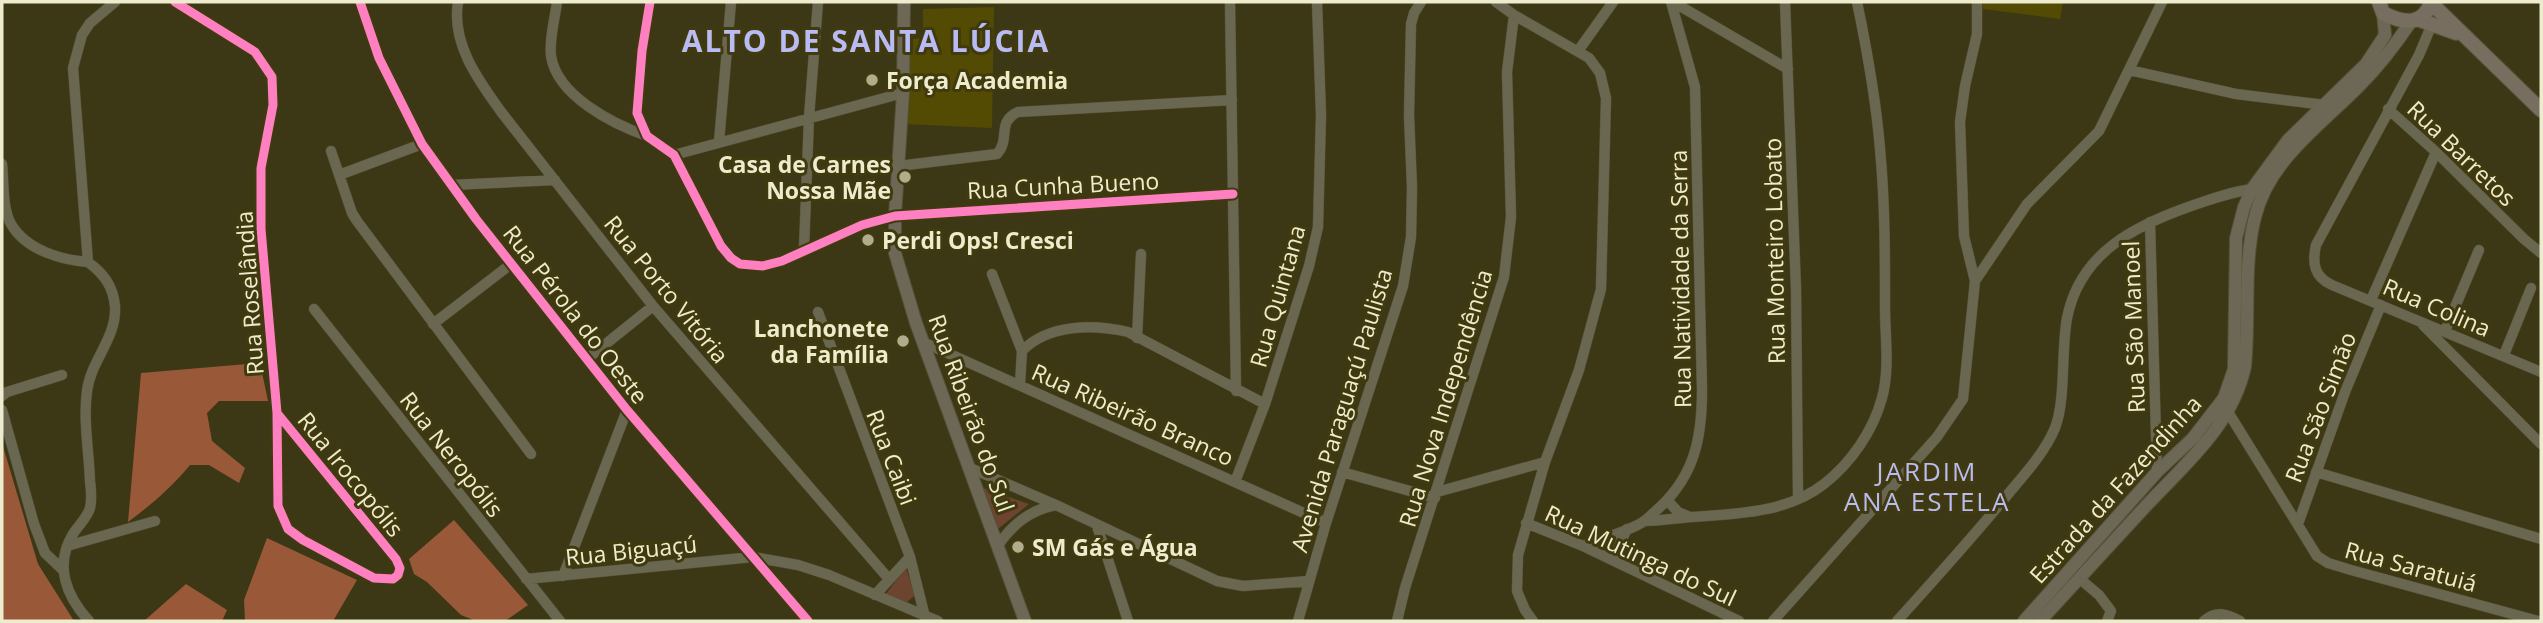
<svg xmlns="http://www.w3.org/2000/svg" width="2543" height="623" font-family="'Open Sans',sans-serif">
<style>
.built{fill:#534b04}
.green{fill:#6c4430}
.forest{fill:#995939}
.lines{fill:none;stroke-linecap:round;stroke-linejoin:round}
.street-casing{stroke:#545138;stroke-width:11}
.secondary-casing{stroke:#545138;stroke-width:14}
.primary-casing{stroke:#545138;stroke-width:16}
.street{stroke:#6a6751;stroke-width:10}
.secondary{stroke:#6c6855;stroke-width:12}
.primary{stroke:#776e60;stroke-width:14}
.cycleway-casing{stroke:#403a0e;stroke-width:13}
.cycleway{stroke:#ff80c0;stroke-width:9}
.poi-dot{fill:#b0ad8d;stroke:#403a0e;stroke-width:2.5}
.labels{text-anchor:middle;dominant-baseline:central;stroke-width:6;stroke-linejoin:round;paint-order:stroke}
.poi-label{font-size:23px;font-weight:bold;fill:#eeecce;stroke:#403a0e;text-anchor:start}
.street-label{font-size:23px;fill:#eeecce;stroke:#403a0e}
.quarter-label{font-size:26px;letter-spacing:2px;fill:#b8bbf4;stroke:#403a0e}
.district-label{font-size:30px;font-weight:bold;letter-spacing:2px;fill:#b8bbf4;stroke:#403a0e}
</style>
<rect width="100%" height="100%" fill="#3c3815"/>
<path class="built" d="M1983,2H2063L2060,19L1983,9Z
M994,7L992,128L905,124L911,39L923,38V9Z"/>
<path class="green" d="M983,488L1029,504L998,529Z
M906,568L915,595L905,604L885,595Z"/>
<path class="forest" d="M260,363L268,401H219L207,413L212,441L245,468L239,483L209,465H190C172,487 151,505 128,522L141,373Z
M2,443L38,564L74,621H2Z
M454,520L528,605L505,621H476L461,615L427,582L414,574L409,559Z
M267,538L357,580L333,621H245L244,600Z
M186,584L227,610L222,621H144Z"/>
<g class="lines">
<defs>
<path id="street" d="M175,2L255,52L272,77L273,105L261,168V229L277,413L278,506L288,529L303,540L374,578L393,579L398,575L400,568L396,559L277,413
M360,2L379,58L422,144L476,219L627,410L808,621
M458,2C451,44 479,81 502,113L653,306L888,578
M557,2C555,19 549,38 551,56C557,96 613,124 647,136
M650,2L642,51L637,113L647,136L674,155L721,246L731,258L740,264L763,266L782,261L862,225L895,216L1233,194
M1230,2L1236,391
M1496,2L1514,15L1589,58L1600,73L1606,98L1601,289L1579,370L1545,462L1518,555L1517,591L1525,610L1533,621
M1673,2L1788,69
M1785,2L1796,289L1798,498
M2432,24L2419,55L2316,245C2312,263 2314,277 2332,285L2541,372
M1578,51L1613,2
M2129,70L2236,94L2325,105
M2388,109L2436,152L2524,239L2541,253
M719,142L731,2
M331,151L352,213L357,221L531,454
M674,155L903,93
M2,164C4,182 2,208 11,224C26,250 61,260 88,262
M898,166L997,154C1011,139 996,122 1018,112L1232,100
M339,175L422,144
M451,185L555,180
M2150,222L2157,472
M804,249L809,117L818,2
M88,262C104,274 113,286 115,306C117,338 91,360 87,391C83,420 89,452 90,481C91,489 92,500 90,508C87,518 78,526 73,534C54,565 66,596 89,621
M88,262L73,68L82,35L90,23L115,2
M992,274L1022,351
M1975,281L2027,204L2099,131L2162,2
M2371,300L2436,152
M314,309L560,621
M818,312L910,557L925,617
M433,324L511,264
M2423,325L2541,444
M2445,331L2479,250
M1137,338L1141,254
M923,342L1326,523
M2504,355L2531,288
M587,359L653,306
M1020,384L1022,351C1048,324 1093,324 1128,332L1265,404
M2,396L7,392L62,375
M2,410L34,524L45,553L63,570
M2228,412L2317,556L2328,563L2351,570L2538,621
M968,467L1056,505L1217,581L1243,586L1309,581
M1342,472L1435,498
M2316,472L2541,539
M1235,482L1265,404L1309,266L1318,227L1321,115L1317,2
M1437,492L1545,462
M1667,500L1678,512L1690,517
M1644,521C1660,521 1676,518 1692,517C1736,514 1787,513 1824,484C1851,463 1873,431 1882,398C1890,369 1885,337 1885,308C1885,255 1885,201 1880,149C1876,99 1867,50 1857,2
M1526,523L1583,546L1739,621
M2298,524L2345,392L2381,305
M1097,526L1128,621
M998,545C1013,524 1030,510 1056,505
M67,546L155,521
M1583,546C1602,538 1625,533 1643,522C1649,518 1654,512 1659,508C1695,475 1702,437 1702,390L1695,87L1671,2
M1612,560L1627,529
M563,576L627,410
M526,579L753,557L798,565L829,575L938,621
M2080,579L2099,595L2111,611L2107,621
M875,595L910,557
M1298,621L1326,523L1403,286L1411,237L1412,188L1409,115L1411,24L1414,13L1421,2
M1397,621L1405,588L1504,277L1511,217L1507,72L1514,15
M1773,621L1937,437L1963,399L1975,281L1964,236L1960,122L1965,86L1977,34V2
M1897,621C1935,579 1973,537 2009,493C2025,474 2045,452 2055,428C2066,400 2061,350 2067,318C2080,253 2134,226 2191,206C2211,199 2231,192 2252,189
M2204,621C2216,610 2227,614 2240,621"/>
<path id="secondary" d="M904,2L903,93L895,216V253L916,323L1025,621
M2024,621L2157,472L2193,438L2224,398L2234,369L2236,238L2244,207L2252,189L2288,140L2366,64L2385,35L2383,13
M2040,621C2075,583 2110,545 2145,507C2184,465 2233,425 2245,366C2250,317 2243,265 2255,217C2269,160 2321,125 2360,85C2378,67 2395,45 2410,23"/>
<path id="primary" d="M2379,2L2383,13C2402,23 2423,27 2431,2
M2432,4L2541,110
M2417,19L2456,33"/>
</defs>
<use href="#street" class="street-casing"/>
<use href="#secondary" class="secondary-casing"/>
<use href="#primary" class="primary-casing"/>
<use href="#street" class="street"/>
<use href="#secondary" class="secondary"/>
<use href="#primary" class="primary"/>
<defs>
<path id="cycleway" d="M175,2L255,52L272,77L273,105L261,168V229L277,413L278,506L288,529L303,540L374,578L393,579L398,575L400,568L396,559L277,413
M360,2L379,58L422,144L476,219L627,410L808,621
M650,2L642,51L637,113L647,136L674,155L721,246L731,258L740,264L763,266L782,261L862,225L895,216L1233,194"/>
</defs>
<use href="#cycleway" class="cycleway-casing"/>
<use href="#cycleway" class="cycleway"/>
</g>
<g class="poi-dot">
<circle cx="872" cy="80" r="7"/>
<circle cx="905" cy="177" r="7"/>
<circle cx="868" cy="240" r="7"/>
<circle cx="903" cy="341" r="7"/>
<circle cx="1018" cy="547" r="7"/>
</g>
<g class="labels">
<g class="poi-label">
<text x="886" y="80">Força Academia</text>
<text x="891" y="164" text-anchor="end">Casa de Carnes<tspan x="891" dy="26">Nossa Mãe</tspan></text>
<text x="882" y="240">Perdi Ops! Cresci</text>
<text x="889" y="328" text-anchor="end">Lanchonete<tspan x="889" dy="26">da Família</tspan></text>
<text x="1032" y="547">SM Gás e Água</text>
</g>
<g class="street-label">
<text transform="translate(2462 153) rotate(44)">Rua Barretos</text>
<text transform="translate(1063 185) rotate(-3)">Rua Cunha Bueno</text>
<text transform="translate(1774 251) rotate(-91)">Rua Monteiro Lobato</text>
<text transform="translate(1680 279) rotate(-91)">Rua Natividade da Serra</text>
<text transform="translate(667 289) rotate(51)">Rua Porto Vitória</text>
<text transform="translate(249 293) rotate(-94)">Rua Roselândia</text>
<text transform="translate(1277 296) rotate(-74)">Rua Quintana</text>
<text transform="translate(2437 307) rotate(23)">Rua Colina</text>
<text transform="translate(576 314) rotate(52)">Rua Pérola do Oeste</text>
<text transform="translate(2133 327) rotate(-92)">Rua São Manoel</text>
<text transform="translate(1445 398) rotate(-73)">Rua Nova Independência</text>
<text transform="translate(2320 407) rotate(-69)">Rua São Simão</text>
<text transform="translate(1341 410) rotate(-73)">Avenida Paraguaçú Paulista</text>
<text transform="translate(972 413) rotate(70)">Rua Ribeirão do Sul</text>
<text transform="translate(1133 414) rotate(24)">Rua Ribeirão Branco</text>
<text transform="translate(452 454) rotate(52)">Rua Neropólis</text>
<text transform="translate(892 457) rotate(69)">Rua Caibi</text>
<text transform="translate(351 474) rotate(51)">Rua Irocopólis</text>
<text transform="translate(2115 489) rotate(-48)">Estrada da Fazendinha</text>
<text transform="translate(631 550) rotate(-6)">Rua Biguaçú</text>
<text transform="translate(1641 555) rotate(25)">Rua Mutinga do Sul</text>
<text transform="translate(2411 566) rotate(15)">Rua Saratuiá</text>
</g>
<g class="quarter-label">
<text x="1927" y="471">JARDIM<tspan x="1927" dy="30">ANA ESTELA</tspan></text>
</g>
<g class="district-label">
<text x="866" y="40">ALTO DE SANTA LÚCIA</text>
</g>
</g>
<rect width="2543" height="623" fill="none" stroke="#eeecce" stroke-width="7"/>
</svg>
